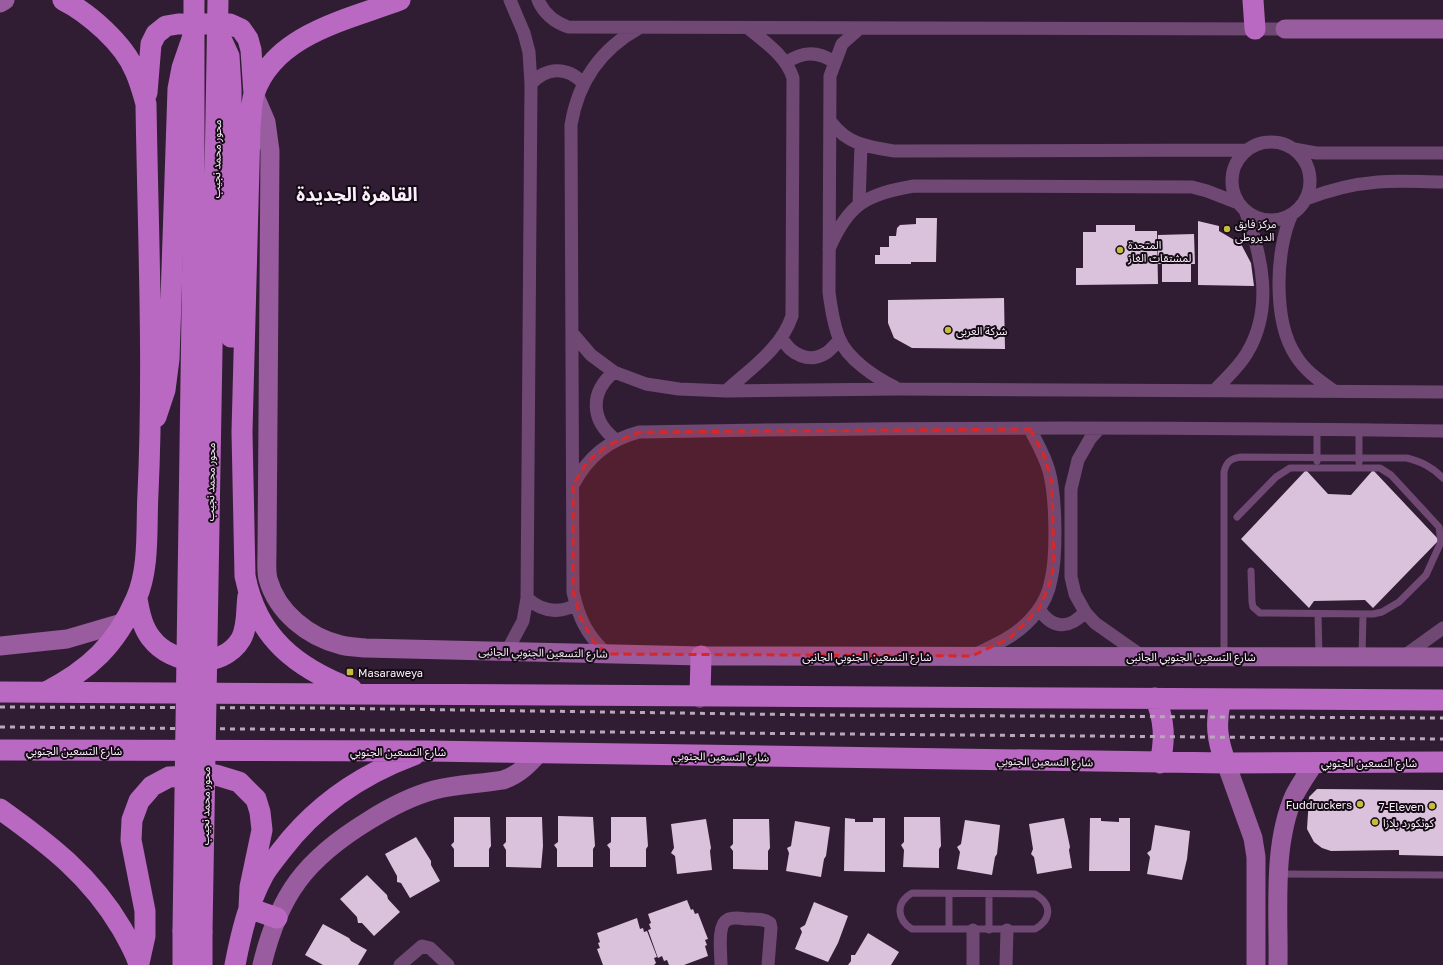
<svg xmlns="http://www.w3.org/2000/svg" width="1443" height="965" font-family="'Golos Text','Noto Sans Arabic',sans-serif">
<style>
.building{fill:#dac1dc}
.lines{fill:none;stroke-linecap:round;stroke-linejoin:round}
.lane{stroke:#6f4973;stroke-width:7}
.street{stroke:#6f4973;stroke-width:13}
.secondary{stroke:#995c9f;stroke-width:19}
.primary{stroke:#b969c1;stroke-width:21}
.rail{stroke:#b8a8b9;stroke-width:3;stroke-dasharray:5 5;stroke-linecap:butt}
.primary-bridge{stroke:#b969c1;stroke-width:21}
.marked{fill:#d62828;fill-opacity:0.2;stroke:#d62828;stroke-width:3;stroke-dasharray:8 5;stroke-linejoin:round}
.poi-dot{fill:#c8bb3b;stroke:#140b14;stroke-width:1.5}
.labels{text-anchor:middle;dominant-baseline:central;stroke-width:4;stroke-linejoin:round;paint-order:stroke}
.street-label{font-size:11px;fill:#fceffd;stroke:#140b14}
.poi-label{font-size:11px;fill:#fceffd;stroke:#140b14;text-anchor:start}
.town-label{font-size:19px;font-weight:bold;fill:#fceffd;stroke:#140b14}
</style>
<rect width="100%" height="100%" fill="#311d33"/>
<path class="building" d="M916,218H937L936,262H911V264H875V255H880V247H889V236H896L897,228L900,225L916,224Z
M1198,221L1219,226V231L1241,244L1251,263L1254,286L1198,285Z
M1096,225H1135V231H1157L1158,284L1076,285V268H1083V232H1096Z
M1194,234L1195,264H1191V282H1162V264H1158V235Z
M1004,298L1005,349L912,348L894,338L888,323V300Z
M1306,470L1328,494L1351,495L1373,470L1439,540L1373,608L1365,600L1314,601L1309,608L1241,539Z
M1317,789L1443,790V856L1399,855V850L1331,851L1322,848L1314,842L1307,829L1309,797Z
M558,816L593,817L595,846L593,849V867H557V849L554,845L558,842Z
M454,817H490L491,846L489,849V867H454V849L451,845L454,842Z
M506,817H542L543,846L541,868L506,867V850L503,845L506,842Z
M611,817H646L648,846L646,849V867H610V849L607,845L611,842Z
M904,817H940L941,846L939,849V868L903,867L904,850L901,845L904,842Z
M845,818L855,819V822H873V818H885V872L844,871Z
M1064,818L1070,847L1069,850L1072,868L1037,874L1034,857L1031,854L1033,849L1029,824Z
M1090,818H1101V821L1119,822V818H1130V871H1089Z
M706,819L711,848L710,851L712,870L677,874L675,856L671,853L674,848L671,824Z
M733,819H769L770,848L768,851V870L733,869V851L730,847L733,844Z
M965,820L1000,825L997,854L995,857L992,875L957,869L960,852L957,847L961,844Z
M795,821L830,827L826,856L824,859L821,877L786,871L789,853L787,848L791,846Z
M1155,825L1190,831L1187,859L1182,880L1147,874L1150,857L1147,853L1151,850Z
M416,837L431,861V865L440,881L410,898L401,883L397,882V876L385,854Z
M367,875L387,895L388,899L400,912L374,936L362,923H358L357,917L340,899Z
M687,900L691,910L693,909L695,914L698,913L708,939L705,940L707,945L705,946L708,956L684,965H669L667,960L664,961L662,956L658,958L648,930L651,929L649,924L651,923L648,914Z
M814,902L848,916L838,943L828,962L795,949L802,932L800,928L805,925Z
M637,918L640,929L643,928L644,932L647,931L657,957L654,958L656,963L654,965H603L597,949L600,948L598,943L600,942L597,933Z
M323,924L349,938L351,941L367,950L358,965H323L305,955Z
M868,933L899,952L891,965H848L851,961V955H855Z"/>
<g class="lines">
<path class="lane" d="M1317,429V461
M1359,430V462
M1237,517L1276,477L1290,468H1380L1391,475L1439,527L1441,542L1426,575L1399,602L1382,612L1373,614L1260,613L1253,607L1252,602L1251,571
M1318,614L1319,656
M1224,656V472C1226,462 1231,458 1241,457L1407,458C1422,462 1432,467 1443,478
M1362,656L1363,614
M1279,874L1443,875
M912,893L1035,894C1052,904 1052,919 1035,929H912C897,920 895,903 912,893Z
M989,894V930
M949,929V894"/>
<path class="street" d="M538,0C544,14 554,22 568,27L1285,29
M859,29L842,44L830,76L829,292C831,308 833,323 839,338C847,359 876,378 895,387
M786,63C802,51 818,51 834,62
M531,84C546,67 567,66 583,83
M831,122C847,144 868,147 894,151L1247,150
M1232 181a39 39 0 1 1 78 0a39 39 0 1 1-78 0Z
M1294,149L1316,153H1443
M1306,199C1329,190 1353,184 1378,182C1399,180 1422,182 1443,182
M859,205L861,144
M1292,214C1275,250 1273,322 1296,356C1305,371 1320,381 1334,391
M829,249C848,204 866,194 914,186L1192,187L1207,191L1238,203
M573,334L591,355L614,372L646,384L679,389L726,391L898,389L1443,392
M782,338C790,354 809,364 826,353C831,350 835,344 840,340
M614,372C589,393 591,421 616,440
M1215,390C1226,378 1239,367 1247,353C1274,308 1262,256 1245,210
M726,391C750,369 781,349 792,316L793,78C786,56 766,43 748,28
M1099,429L1090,439L1078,460L1071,489V577L1075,594L1085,612L1095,623L1142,656
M573,485C588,457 608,440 639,432C907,427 1175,427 1443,431
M527,598C542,612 558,614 576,605
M1039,609C1052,629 1069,630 1085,612
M507,651L523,621L527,598L531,84L529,52L524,33L510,0
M607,654C587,635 579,619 573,592L571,125C578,82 601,49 639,28
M976,654C999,643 1020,634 1036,613C1043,604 1049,592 1051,580C1057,555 1056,496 1049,471C1045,456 1037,443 1030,429
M1404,656L1443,628
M400,965L422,946L430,948L448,965
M721,965C721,954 717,925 727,920C732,917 740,918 746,919C754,919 763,918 770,923L771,928L768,965
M973,965V930
M1006,965L1007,930"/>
<path class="secondary" d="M0,3L5,0
M1285,29H1443
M254,94L266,122L270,151L267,551C267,560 266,571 268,579C277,612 308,637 341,645C348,647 357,647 365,648L701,656L1443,657
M0,646L67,639L125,622
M1226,763L1253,838L1256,857V965
M262,965C279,894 306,859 368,821C387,809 412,796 434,790C456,784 480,784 503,780C518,775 527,766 538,754
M1278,965C1279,912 1272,846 1294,796C1300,784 1308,773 1315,762"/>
<path class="primary" d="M1253,0L1255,29
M218,32L229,56L231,89V337
M147,93L151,44L156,34L166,26L178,24H230L241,29L248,39L251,50L254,94
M156,417L165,390L169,359L178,89L182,68L193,36
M137,598C139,612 142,627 151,638C171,665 222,671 241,639C248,627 246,609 248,596
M352,689C296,668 257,637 245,576L242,432L250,128C251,117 251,104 254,94C274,34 347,20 400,0
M0,692L1443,700
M46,692C89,670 116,645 136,599C150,568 146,527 148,493C154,364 148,233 146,104C143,93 140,82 135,71C124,44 89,13 63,0
M700,697L701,656
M1155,698C1165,720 1165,740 1160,763
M1221,699C1215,722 1217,741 1226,763
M0,750L427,751L1226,763L1443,762
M0,809C49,844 91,876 122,929C128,940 136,953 139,965
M249,908L277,918
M183,931V965
M202,932V965
M139,963L145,936V911L131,840L132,820L139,801L152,786L169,777L216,775L239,782L256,799L260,812L262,830L250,887L249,908
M235,965C241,934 248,904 263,876C268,867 275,859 281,851C316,805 360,775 414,755"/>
<path class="rail" d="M0,707L317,708L821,715L1443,718
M0,727L1443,739"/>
<path class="primary-bridge" d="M183,931L194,173V0
M202,932L218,0"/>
</g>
<path class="marked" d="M1030,429L1045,457L1052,483L1054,563L1051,581L1039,609L1010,638L972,656L607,654L593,641L580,617L573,592V485L587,462L606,446L639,432Z"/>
<g class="poi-dot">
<circle cx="1227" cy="229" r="4"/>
<circle cx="1120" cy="250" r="4"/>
<circle cx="948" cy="330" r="4"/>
<rect x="346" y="668" width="8" height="8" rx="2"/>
<circle cx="1360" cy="804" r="4"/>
<circle cx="1432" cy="806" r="4"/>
<circle cx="1375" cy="822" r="4"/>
</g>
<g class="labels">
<g class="street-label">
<text transform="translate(216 159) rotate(-89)">محور محمد نجيب</text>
<text transform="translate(210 482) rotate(-89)">محور محمد نجيب</text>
<text transform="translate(543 652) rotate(1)">شارع التسعين الجنوبي الجانبى</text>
<text x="867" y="656">شارع التسعين الجنوبي الجانبى</text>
<text x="1191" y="656">شارع التسعين الجنوبي الجانبى</text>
<text x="74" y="750">شارع التسعين الجنوبي</text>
<text x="398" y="751">شارع التسعين الجنوبي</text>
<text transform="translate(721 756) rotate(1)">شارع التسعين الجنوبي</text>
<text transform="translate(1045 761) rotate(1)">شارع التسعين الجنوبي</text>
<text x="1369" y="762">شارع التسعين الجنوبي</text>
<text transform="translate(205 806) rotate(-89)">محور محمد نجيب</text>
</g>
<g class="poi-label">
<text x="1235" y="223">مركز فايق<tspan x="1235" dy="13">الديروطى</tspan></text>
<text x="1128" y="244">المتحدة<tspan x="1128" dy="13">لمشتقات الغاز</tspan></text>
<text x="956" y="330">شركة العربى</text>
<text x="358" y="672">Masaraweya</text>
<text x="1352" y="804" text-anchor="end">Fuddruckers</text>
<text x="1424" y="806" text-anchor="end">7-Eleven</text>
<text x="1383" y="822">كونكورد بلازا</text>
</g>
<g class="town-label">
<text x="357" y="193">القاهرة الجديدة</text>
</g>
</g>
</svg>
